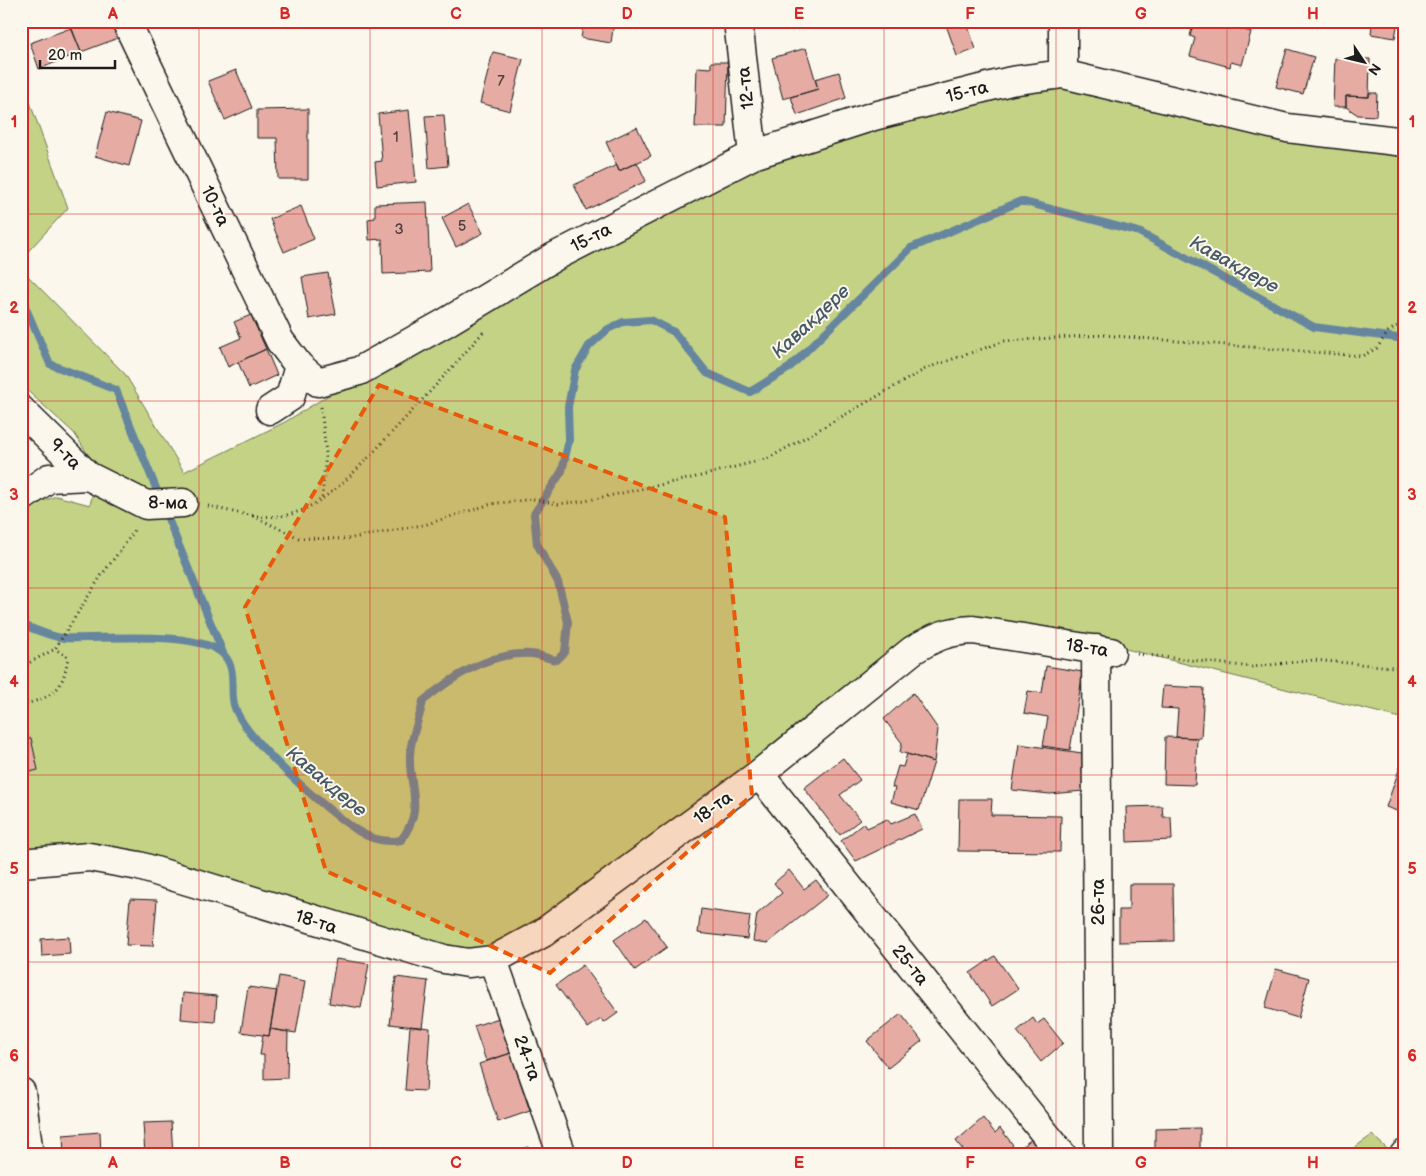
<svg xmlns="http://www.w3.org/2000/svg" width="1426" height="1176" font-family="'Balsamiq Sans',sans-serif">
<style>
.green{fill:#c4d286;stroke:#707751}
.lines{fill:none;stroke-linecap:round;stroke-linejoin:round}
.stream{stroke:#66869f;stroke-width:8}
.building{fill:#e6aca4;stroke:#1c1c1c}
.minor-casing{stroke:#1c1c1c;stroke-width:31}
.path{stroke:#1c1c1c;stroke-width:3;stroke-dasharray:1 4;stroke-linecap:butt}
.minor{stroke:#fbf7ec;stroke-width:28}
.marked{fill:#e8590c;fill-opacity:0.2;stroke:#e8590c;stroke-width:4;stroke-dasharray:10 6;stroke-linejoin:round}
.grid{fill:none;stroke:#d62828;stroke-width:1;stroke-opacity:0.55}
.labels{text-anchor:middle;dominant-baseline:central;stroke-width:4;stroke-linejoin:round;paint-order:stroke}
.number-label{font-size:15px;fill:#4e403e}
.street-label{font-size:18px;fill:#1c1c1c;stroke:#fbf7ec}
.water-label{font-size:19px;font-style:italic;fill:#475a68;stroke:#fbf7ec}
.neatline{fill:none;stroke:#d62828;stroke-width:2}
.grid-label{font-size:16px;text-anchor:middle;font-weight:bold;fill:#d62828}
</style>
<rect width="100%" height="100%" fill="#fbf7ec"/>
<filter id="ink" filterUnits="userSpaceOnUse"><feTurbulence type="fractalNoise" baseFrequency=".02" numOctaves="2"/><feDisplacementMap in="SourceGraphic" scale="10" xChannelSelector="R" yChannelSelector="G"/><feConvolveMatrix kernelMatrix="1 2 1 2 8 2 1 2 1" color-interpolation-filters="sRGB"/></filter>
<g filter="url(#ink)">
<path class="green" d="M21,78L68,208L21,259Z
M1054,88L1089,91L1405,153V719L1114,646L953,624L514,938L477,953L433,949L135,853L21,855V510L56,496L90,505L98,470L74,433L21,385V269L125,374L184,472L285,422L337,390L439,341L571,264L751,164L1010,93Z
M1372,1135L1394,1155H1344Z"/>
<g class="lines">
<path class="stream" d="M21,297L50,364L116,390L160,498
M164,509L223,653
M21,624C34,629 51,637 64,638C99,640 201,629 224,655C237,670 230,688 234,705C244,740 328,811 358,831C371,839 386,843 401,840C426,807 408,788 410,754C411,735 420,719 423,701C452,677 492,651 531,654C539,654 548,659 557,660L565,652L568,622L558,582L537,544L534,514L562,471L569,440L568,407L575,370L589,346L608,329L623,322L651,320L674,332L707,373L750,392L789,368L911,248L1021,201L1139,232L1314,327L1405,339"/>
</g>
<path class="building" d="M69,21H115L121,37L81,52Z
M584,21H614L611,43L581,38Z
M892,21H916V26L891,24Z
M948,21H966L976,49L957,56L945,22Z
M1194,21H1211L1251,32L1242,65L1231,62L1230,67L1190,56L1195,38L1190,36Z
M1357,21H1398L1395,38L1371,34L1372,25Z
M71,28L81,52L39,69L30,43Z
M806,48L818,89L783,99L772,58Z
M1287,49L1314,57L1303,94L1276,87Z
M493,52L523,59L510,111L480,103Z
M1335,58L1370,59L1369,97L1346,96V107H1333Z
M711,62H728L726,127H695L697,67L711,68Z
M236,70L252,108L225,120L208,81Z
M839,72L846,98L797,115L791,97L818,89L815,79Z
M1369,93H1377L1376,116L1358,115L1346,107V96L1369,97Z
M308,109V179H278L277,138H257V110Z
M409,110L416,182L377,186L375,162L382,161L378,114Z
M107,112L141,121L129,166L95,156Z
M444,115L448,166L429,168L425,116Z
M637,127L651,156L619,171L606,142Z
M637,162L646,181L586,210L574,185L617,165L619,171Z
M427,202L430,272L383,274L382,239L369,240L368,219L375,218V204Z
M468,204L483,233L456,247L442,218Z
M301,206L314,239L284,252L270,219Z
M328,273L336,314L309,319L302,277Z
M251,315L266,349L228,367L220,347L241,338L234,322Z
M266,349L277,375L249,388L238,362Z
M1046,666L1083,672L1070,750L1043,746L1048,717L1024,713L1028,691L1042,693Z
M1163,686L1204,688L1201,738L1176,737L1178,709L1161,708Z
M913,693L938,729L934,762L900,752L902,743L884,719Z
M1165,737L1197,738L1195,785L1164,784Z
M31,738L38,770L21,774V740Z
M1019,744L1082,753L1083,791L1050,794L1012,790Z
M907,754L934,762L919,810L891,802L895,788L892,787L898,766L903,767Z
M843,758L860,780L840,795L860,820L840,835L804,788Z
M1400,767L1405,768V814L1386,807Z
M959,799H992L991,815L1061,816L1060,852L958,851Z
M1162,806L1163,817H1171L1172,840L1127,842L1126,807Z
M915,814L922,829L856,861L841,841L864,823L867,828L887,819L891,824Z
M789,870L804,889L816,880L828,895L768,943L753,941L757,914L782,893L774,883Z
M1129,884H1173L1174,941L1119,942V910H1129Z
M130,899L157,900L153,946L126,945Z
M701,909L750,916L747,939L698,933Z
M646,918L667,947L635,970L614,940Z
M69,937L70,954L42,956L41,939Z
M995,956L1018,989L992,1006L970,973Z
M336,959L369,964L361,1008L329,1003Z
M583,965L618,1013L604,1023L601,1019L588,1028L556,985Z
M1276,969L1309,978L1298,1018L1265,1008Z
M279,976L305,981L296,1033L270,1029Z
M396,977L428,981L422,1028L390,1024Z
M248,987L277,991L269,1036L241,1032Z
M183,993L217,996L215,1022L181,1019Z
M901,1014L922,1041L888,1068L867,1041Z
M499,1018L511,1053L486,1061L474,1026Z
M1033,1018L1037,1024L1044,1019L1063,1043L1041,1062L1017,1031Z
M410,1026L430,1028L426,1091L405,1090Z
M270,1029L288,1032L287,1078L264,1079V1055H260L263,1035L269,1036Z
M511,1053L530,1111L498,1122L479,1064Z
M983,1118L995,1133L1000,1128L1013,1145L1002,1155H967L956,1141Z
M171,1122L173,1155H145L143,1123Z
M1200,1128V1155H1155V1129Z
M100,1132L101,1155H64L63,1135Z
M1033,1138L1043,1153L1041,1155H1011Z
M528,1147L531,1155H504Z"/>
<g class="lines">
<defs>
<path id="minor" d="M126,21L280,341L299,366L318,382L359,371L445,323L554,257L753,155L874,116L1011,81L1063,74L1287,128L1405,142
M738,21L753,155
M1063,74V21
M21,410L88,476
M270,410L290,397L299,366
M21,498L49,478L88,476L146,505L183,503
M1096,649L1099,1155
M759,774L1062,1155
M21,863L89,857L139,866L444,959L468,963L493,960L543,933L759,774L913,650C935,637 947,631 973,630L1111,652
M493,960L562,1155
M21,1092L29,1155
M1404,1155L1405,1154"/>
</defs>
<use href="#minor" class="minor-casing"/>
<path class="path" d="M321,407L326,453L322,498
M208,506C234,512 264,521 291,514C331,503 368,457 396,428C426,396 455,365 483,332
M253,516L299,538L347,539L427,524L491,504L533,499L558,504L585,501L701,476L769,458L927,368L1005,341L1103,335L1362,356L1377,348L1388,332L1405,321
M1137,654L1252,667L1313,660L1405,668
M21,667L55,649L101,576L133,533L134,528
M21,705C54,697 63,691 68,657L55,649"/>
<use href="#minor" class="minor"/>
</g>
</g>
<path class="marked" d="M379,385L725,517L752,795L550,973L326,871L245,607Z"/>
<path class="grid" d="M199,21V1155M370,21V1155M542,21V1155M713,21V1155M884,21V1155M1056,21V1155M1227,21V1155M21,214H1405M21,401H1405M21,588H1405M21,775H1405M21,962H1405"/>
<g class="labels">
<g class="number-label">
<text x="501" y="81">7</text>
<text x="396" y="137">1</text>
<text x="462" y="226">5</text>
<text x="399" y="229">3</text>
</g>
<g class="street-label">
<text transform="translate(746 88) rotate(-96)">12-та</text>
<text transform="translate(967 92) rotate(-14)">15-та</text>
<text transform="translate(215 206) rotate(64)">10-та</text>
<text transform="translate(591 238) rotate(-27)">15-та</text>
<text transform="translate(65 454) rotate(45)">9-та</text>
<text transform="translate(168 503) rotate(1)">8-ма</text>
<text transform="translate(1087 648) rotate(9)">18-та</text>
<text transform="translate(713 808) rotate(-36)">18-та</text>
<text transform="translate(1098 902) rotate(-90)">26-та</text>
<text transform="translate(316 922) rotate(18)">18-та</text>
<text transform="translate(910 965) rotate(51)">25-та</text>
<text transform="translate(527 1058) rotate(70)">24-та</text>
</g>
<g class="water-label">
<text transform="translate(1234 265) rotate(29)">Кавакдере</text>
<text transform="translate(811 322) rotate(-43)">Кавакдере</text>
<text transform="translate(326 782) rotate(40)">Кавакдере</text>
</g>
</g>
<rect width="1426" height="1176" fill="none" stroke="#fbf7ec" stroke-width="55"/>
<g transform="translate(1364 62) rotate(125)" stroke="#fbf7ec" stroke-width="4" paint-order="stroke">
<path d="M0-4L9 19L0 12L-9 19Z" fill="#1c1c1c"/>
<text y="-8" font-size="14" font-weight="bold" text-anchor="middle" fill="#1c1c1c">N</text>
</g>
<path d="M40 60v8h75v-8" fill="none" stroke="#1c1c1c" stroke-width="2.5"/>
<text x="48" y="60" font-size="15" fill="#1c1c1c" stroke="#fbf7ec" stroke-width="4" paint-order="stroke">20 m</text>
<rect x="28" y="28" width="1370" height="1120" class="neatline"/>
<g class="grid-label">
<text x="113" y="19">A</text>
<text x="285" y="19">B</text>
<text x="456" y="19">C</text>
<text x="627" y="19">D</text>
<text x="799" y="19">E</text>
<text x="970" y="19">F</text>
<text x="1141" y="19">G</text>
<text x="1313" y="19">H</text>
<text x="14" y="127">1</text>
<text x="1412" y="127">1</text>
<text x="14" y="313">2</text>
<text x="1412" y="313">2</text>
<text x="14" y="500">3</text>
<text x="1412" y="500">3</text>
<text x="14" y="687">4</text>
<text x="1412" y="687">4</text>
<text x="14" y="874">5</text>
<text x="1412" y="874">5</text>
<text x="14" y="1061">6</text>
<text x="1412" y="1061">6</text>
<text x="113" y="1168">A</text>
<text x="285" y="1168">B</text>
<text x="456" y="1168">C</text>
<text x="627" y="1168">D</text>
<text x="799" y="1168">E</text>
<text x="970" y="1168">F</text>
<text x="1141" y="1168">G</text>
<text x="1313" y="1168">H</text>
</g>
</svg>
